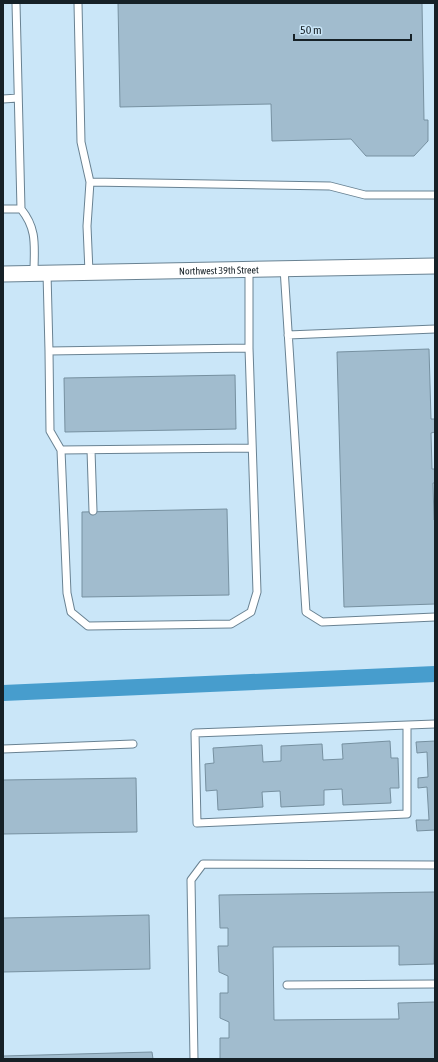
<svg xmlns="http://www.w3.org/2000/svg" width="438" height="1062" font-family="'Asap Condensed',sans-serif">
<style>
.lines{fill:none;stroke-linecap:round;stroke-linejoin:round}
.canal{stroke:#479dcd;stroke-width:16}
.building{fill:#a1bcce;stroke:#7690a0}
.lane-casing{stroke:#698292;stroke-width:9}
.street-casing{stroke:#698292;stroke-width:17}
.lane{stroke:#fff;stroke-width:7}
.street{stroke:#fff;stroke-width:15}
.labels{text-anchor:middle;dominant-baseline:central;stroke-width:3;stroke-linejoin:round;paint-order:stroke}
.street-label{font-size:10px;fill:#162127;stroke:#cae6f8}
</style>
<rect width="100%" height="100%" fill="#cae6f8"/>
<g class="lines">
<path class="canal" d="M3,693L435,674"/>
</g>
<path class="building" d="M118,3H422L424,120H428V141L414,156H366L351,139L272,141L271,104L120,107Z
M429,349L431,419H435V432L431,433L432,469H435V483H433L434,520H435V604L344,607L337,352Z
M235,375L236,429L65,432L64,378Z
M227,509L229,595L82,597V512Z
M390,741L391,758H398L399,788H390L391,803L343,805L342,789L324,790V805L281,807L280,791L262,792L263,807L218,810L217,790L206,791L205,764L214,763L213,748L262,745L263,762L281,761V746L322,744L323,760L343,759L342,744Z
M435,741V830L417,831L416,820H429L427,787L418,788V778L428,777L427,752L417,753L416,742Z
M136,778L137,832L3,834V780Z
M435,892L434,964L399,965V946L273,947L274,1020L399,1019L398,1003L435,1002V1059H220V1038H229V1022L220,1018V993H228V976L219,972L218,946H228V928H220L219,895Z
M149,915L150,969L3,972V918Z
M152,1052L153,1059H3V1056Z"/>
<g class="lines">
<defs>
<path id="lane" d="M16,3L21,209C38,230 34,247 34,273
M78,3L81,142L90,182L87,226L89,272
M3,99L18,98
M90,182L330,186L365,195H435
M3,209H21
M284,268L306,612L322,622L435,617
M47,273L49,351L249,348V269
M288,335L435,329
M49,351L50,431L61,450L67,593L71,612L88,626L231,624L251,612L257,592L249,348
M61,450L252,448
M91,450L93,511
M407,726V814L197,823L195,733L435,724
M3,749L133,744
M287,985L435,984
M194,1059L191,880L203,864L435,865"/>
<g id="street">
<path id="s1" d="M3,274L435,266"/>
</g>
</defs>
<use href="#lane" class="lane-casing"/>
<use href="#street" class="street-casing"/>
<use href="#lane" class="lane"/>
<use href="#street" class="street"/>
</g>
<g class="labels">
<g class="street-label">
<text stroke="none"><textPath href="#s1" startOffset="216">Northwest 39th Street</textPath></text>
</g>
</g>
<rect width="438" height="1062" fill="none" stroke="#162127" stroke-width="8"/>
<path d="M294 34v6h117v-6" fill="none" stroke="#162127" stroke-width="2"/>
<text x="300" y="34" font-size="12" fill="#162127" stroke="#cae6f8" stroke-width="3" paint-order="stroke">50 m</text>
</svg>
